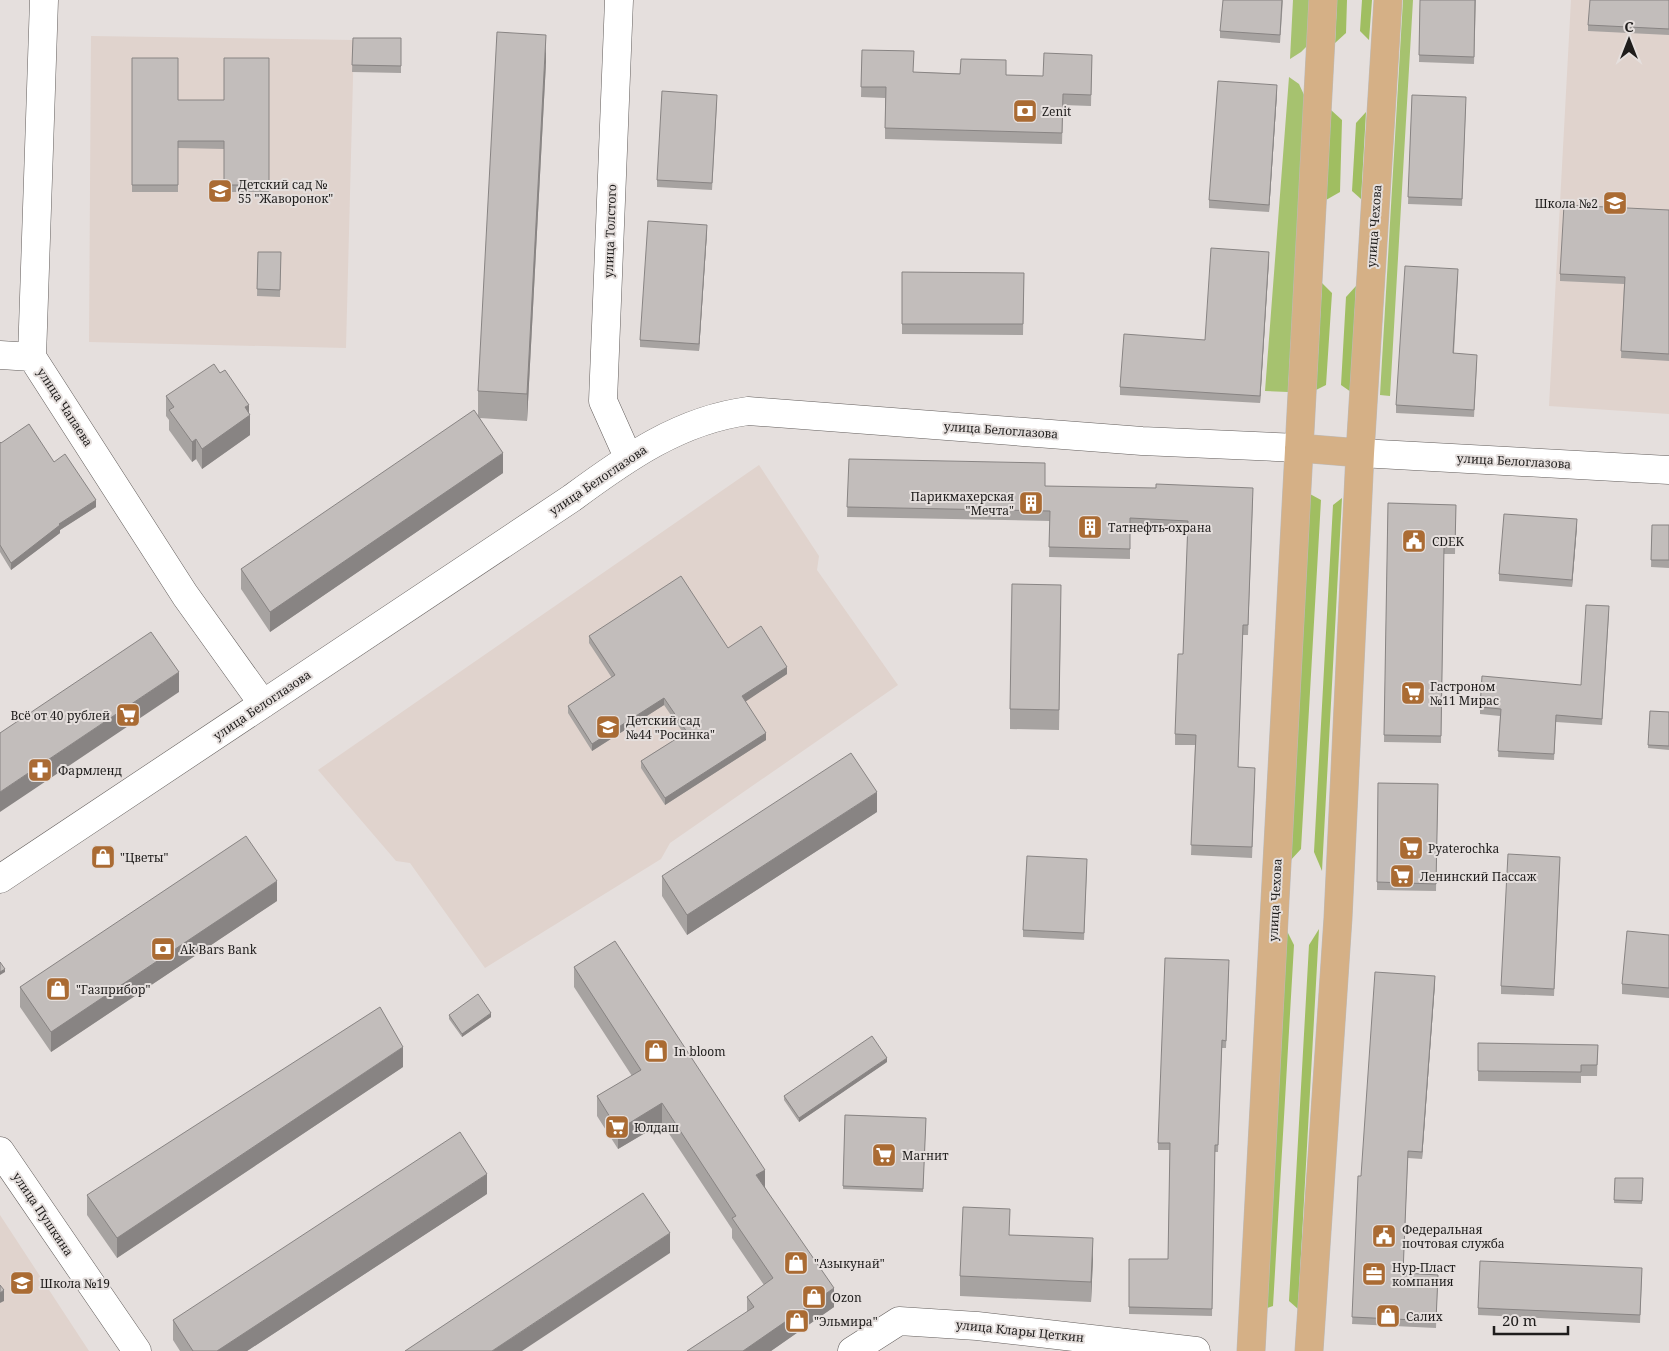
<svg xmlns="http://www.w3.org/2000/svg" width="1669" height="1351" font-family="'Noto Serif',serif">
<style>
.built{fill:#e0d3cd}
.green{fill:#a6c26f}
.forest{fill:#a0be61}
.lines{fill:none;stroke-linecap:round;stroke-linejoin:round}
.minor-casing{stroke:#635e5c;stroke-width:29}
.major-casing{stroke:#bcbbbb;stroke-width:29}
.minor{stroke:#fff;stroke-width:28}
.major{stroke:#d5b086;stroke-width:28}
.wall{fill:#a7a3a1}
.shaded-wall{fill:#888483}
.building{fill:#c2bdbb;stroke:#888483}
.labels{text-anchor:middle;dominant-baseline:central;stroke-width:4;stroke-linejoin:round;paint-order:stroke}
.poi-label{font-size:12px;fill:#1f1d1c;stroke:#e5dfdd;text-anchor:start}
.street-label{font-size:12px;fill:#1f1d1c;stroke:#e5dfdd}
</style>
<rect width="100%" height="100%" fill="#e5dfdd"/>
<path class="built" d="M1571,0H1669V414L1549,406Z
M91,36L354,40L346,348L89,342Z
M759,465L819,556L817,570L898,685L670,843L661,859L485,968L410,863L396,861L318,770Z
M0,1215L89,1351H0Z"/>
<path class="green" d="M1293,0H1310L1308,45L1301,52L1290,59Z
M1403,0H1413L1390,396L1380,395Z
M1289,77L1299,84L1305,97L1288,392L1265,391Z"/>
<path class="forest" d="M1337,0H1347L1346,33L1335,43Z
M1362,0H1372L1369,40L1360,31Z
M1331,110L1342,120L1340,192L1326,200Z
M1366,112L1361,199L1352,191L1356,123Z
M1322,283L1332,293L1326,385L1316,390Z
M1356,286L1351,392L1341,385L1346,297Z
M1310,494L1321,500L1301,849L1289,862Z
M1342,498L1322,871L1314,852L1333,505Z
M1285,927L1294,945L1273,1306L1262,1310Z
M1319,929L1298,1309L1289,1301L1309,945Z"/>
<g class="lines">
<defs>
<path id="minor" d="M44,0L32,357L185,595L263,704
M619,0L603,401L628,457
M0,355L32,357
M1360,453L1669,470
M0,879L572,498C626,458 680,420 748,411L1142,441L1299,448
M0,1151L137,1351
M852,1351L899,1321L977,1326L1196,1351"/>
<path id="major" d="M1299,448L1360,453
M1251,1351L1323,0
M1309,1351L1338,918L1360,453L1388,0"/>
</defs>
<use href="#minor" class="minor-casing"/>
<use href="#major" class="major-casing"/>
<use href="#minor" class="minor"/>
<use href="#major" class="major"/>
</g>
<path class="wall" d="M1283,0L1280,43L1220,38V31Z
M1420,0H1476L1474,64L1419,62Z
M1669,0V35L1588,31V25Z
M353,38H401V73L352,72Z
M862,50L913,72L1006,75L1043,76L1092,55L1091,106L1063,105L1062,144L885,139V98L861,97Z
M132,58L178,100H224L269,58V192H224V149L178,148V192H132Z
M546,62L527,421L480,418L503,473L270,632L241,589V569L478,416V391Z
M1277,93L1269,212L1209,208V200Z
M1412,95L1466,104L1462,206L1408,204Z
M717,102L712,190L657,187V180Z
M1669,210V361L1621,358L1624,284L1560,281V274Z
M707,232L699,351L640,347V340Z
M258,252H281L280,297L257,296Z
M1269,259L1260,403L1120,395V387L1205,340Z
M902,272L1024,273L1023,335L902,334Z
M1458,276L1454,353L1477,362L1474,417L1396,413V405Z
M166,396L249,414L250,435L202,469L196,459L192,462L169,430V420L166,416Z
M0,442L54,462L96,507L60,530V533L11,570L0,552Z
M849,459L1045,486L1253,498L1248,635H1243L1238,767L1255,778L1252,858L1191,855L1195,745H1175V734L1183,654L1188,531L1130,529V559L1049,557L1050,521L847,517Z
M1388,503L1456,505L1455,554H1444L1441,743L1384,742Z
M1652,525H1669V568L1651,567Z
M1577,526L1572,587L1499,581V574Z
M1061,605L1059,730L1010,729V709Z
M1609,613L1602,725L1556,722L1554,760L1498,757L1500,716L1480,714V707L1581,685Z
M589,636L728,648L787,674L745,701L766,740L665,805L641,768V761L684,734L664,705L592,751L568,713V706L612,678L589,643Z
M1650,711L1669,712V750L1648,748Z
M1378,783L1438,784L1436,891L1377,890Z
M877,812L687,935L662,896V876Z
M1560,864L1554,996L1501,994V986Z
M1087,866L1084,940L1023,937V930Z
M277,901L51,1052L20,1007V987Z
M1669,935V998L1622,994V984Z
M574,967L765,1187L834,1307L771,1351H687L747,1312V1297L764,1285L732,1238V1229L662,1123L618,1149L597,1116V1096L632,1076L574,987Z
M1229,967L1226,1048H1222L1218,1152H1215L1212,1316L1129,1314V1259H1168L1170,1150H1158V1143Z
M1435,983L1422,1159L1408,1158L1403,1273L1438,1275L1436,1328L1352,1324L1361,1176Z
M449,1015L491,1017L462,1037L449,1019Z
M1478,1043L1598,1045L1597,1076H1581V1083L1478,1081Z
M887,1062L799,1122L784,1100V1096Z
M403,1067L117,1258L87,1215V1195Z
M845,1115L926,1118L923,1192L843,1189Z
M1615,1178H1643L1642,1204L1614,1203Z
M487,1194L247,1351H180L173,1340V1320Z
M1009,1235L1093,1258L1091,1302L960,1296V1276Z
M1642,1275L1640,1323L1478,1315V1308Z"/>
<path class="shaded-wall" d="M546,35V62L527,421V394Z
M1277,85V93L1269,212V205Z
M707,225V232L699,351V344Z
M1269,252V259L1260,403V396Z
M249,405V416L250,415V435L202,469V449L245,407Z
M196,439V459L192,462V442Z
M503,453V473L270,632V612Z
M96,500V507L60,530V533L11,570V563L59,524Z
M1577,519V526L1572,587V580Z
M787,667V674L742,704V696Z
M179,672V692L0,812V792Z
M664,698V705L592,751V744Z
M766,733V740L665,805V798Z
M877,792V812L687,935V915Z
M277,881V901L51,1052V1032Z
M5,969V972L0,975V972Z
M1435,976V983L1422,1159V1152Z
M491,1013V1017L462,1037V1034Z
M403,1047V1067L117,1258V1238Z
M887,1058V1062L799,1122V1118Z
M662,1103V1123L618,1149V1130Z
M765,1170V1189L756,1175Z
M487,1174V1194L247,1351H217Z
M670,1233V1253L522,1351H492Z
M1093,1238V1258L1091,1302V1282Z
M834,1288V1307L771,1351H743Z
M4,1290V1301L0,1303V1293Z"/>
<path class="building" d="M1223,0H1282L1280,35L1220,31Z
M1420,0H1475L1474,57L1419,55Z
M1590,0H1669V29L1588,25Z
M497,32L546,35L527,394L478,391Z
M353,38H401V66L352,65Z
M862,50L914,51L913,72L960,74L961,59L1006,60V75L1043,76L1044,53L1092,55L1091,95L1063,94L1062,133L885,128L886,87H861Z
M132,58H178V100H224V58H269V185H224V141H178V185H132Z
M1218,81L1277,85L1269,205L1209,200Z
M662,91L717,95L712,183L657,180Z
M1412,95L1466,97L1462,199L1408,197Z
M1564,205L1669,210V354L1621,351L1625,277L1560,274Z
M648,221L707,225L699,344L640,340Z
M1211,248L1269,252L1260,396L1120,387L1124,334L1205,340Z
M258,252H281L280,290L257,289Z
M1405,266L1458,269L1453,353L1477,355L1474,410L1396,405Z
M902,272L1024,273L1023,324H902Z
M214,364L220,373L225,370L249,405L245,407L250,415L202,449L196,439L192,442L169,410L174,407L166,396Z
M474,410L503,453L270,612L241,569Z
M29,424L54,462L65,454L96,500L59,524L60,525L11,563L0,545V442L1,443Z
M849,459L1045,463V486L1156,488V484L1253,488L1248,625H1243L1238,767L1255,768L1252,847L1191,845L1196,735L1175,734L1178,654H1183L1188,521L1130,518V549L1049,547L1050,511L847,507Z
M1388,503L1456,505L1455,547H1444L1441,736L1384,735Z
M1504,514L1577,519L1572,580L1499,574Z
M1652,525H1669V560H1651Z
M681,576L728,648L761,626L787,667L742,696L766,733L665,798L641,761L687,732L664,698L592,744L568,706L615,675L589,636Z
M1012,584L1061,585L1059,710L1010,709Z
M1586,605L1609,606L1602,719L1556,715L1554,754L1498,751L1501,709L1480,707L1482,676L1581,685Z
M151,632L179,672L0,792V733Z
M1650,711L1669,712V746L1648,745Z
M851,753L877,792L687,915L662,876Z
M1378,783L1438,784L1436,884L1377,882Z
M246,836L277,881L51,1032L20,987Z
M1508,854L1560,857L1554,989L1501,986Z
M1027,856L1087,859L1084,933L1023,930Z
M1627,931L1669,935V988L1622,984Z
M615,941L765,1170L756,1175L834,1288L743,1351H687L754,1307L747,1297L773,1278L732,1218L736,1216L662,1103L618,1130L597,1096L641,1070L574,967Z
M1165,958L1229,960L1226,1041L1222,1040L1218,1145H1215L1212,1309L1129,1307V1259H1168L1170,1143H1158Z
M0,962L5,969L0,972Z
M1375,972L1435,976L1422,1152L1408,1151L1403,1273L1438,1275L1436,1321L1352,1317L1358,1176H1361Z
M478,994L491,1013L462,1034L449,1015Z
M380,1007L403,1047L117,1238L87,1195Z
M872,1036L887,1058L799,1118L784,1096Z
M1478,1043L1598,1045L1597,1065H1581V1072L1478,1071Z
M845,1115L926,1118L923,1189L843,1186Z
M460,1132L487,1174L217,1351H193L173,1320Z
M1615,1178H1643L1642,1201L1614,1200Z
M643,1193L670,1233L492,1351H405Z
M963,1207L1010,1209L1009,1235L1093,1238L1091,1282L960,1276Z
M1480,1261L1642,1268L1640,1315L1478,1308Z
M0,1285L4,1290L0,1293Z"/>
<defs>
<symbol id="bank-square" viewBox="-11 -11 22 22"><rect x="-9" y="-9" width="18" height="18" rx="4" fill="#aa6b33" stroke="#e5dfdd"/><path d="M-6-4H6V4H-6ZM0-2.3a2.3 2.3 0 1 0 0 4.6a2.3 2.3 0 1 0 0-4.6Z" fill="#fff"/></symbol>
<symbol id="school-square" viewBox="-11 -11 22 22"><rect x="-9" y="-9" width="18" height="18" rx="4" fill="#aa6b33" stroke="#e5dfdd"/><path d="M0-5L7-2L0 1L-7-2ZM-4 1L0 2.5L4 1V4Q0 6-4 4Z" fill="#fff"/></symbol>
<symbol id="building-square" viewBox="-11 -11 22 22"><rect x="-9" y="-9" width="18" height="18" rx="4" fill="#aa6b33" stroke="#e5dfdd"/><path d="M-4-6H4V6H1V3H-1V6H-4ZM-2.5-4.3h1.7v1.8h-1.7ZM.8-4.3h1.7v1.8H.8ZM-2.5-1h1.7V.8h-1.7ZM.8-1h1.7V.8H.8Z" fill="#fff"/></symbol>
<symbol id="civic-square" viewBox="-11 -11 22 22"><rect x="-9" y="-9" width="18" height="18" rx="4" fill="#aa6b33" stroke="#e5dfdd"/><path d="M-.6-6.5H3V-4.5H.6V-3L4-1V1h2V6H-6V1h2V-1L-.6-3ZM-1.2 2.5V6h2.4V2.5Z" fill="#fff"/></symbol>
<symbol id="supermarket-square" viewBox="-11 -11 22 22"><rect x="-9" y="-9" width="18" height="18" rx="4" fill="#aa6b33" stroke="#e5dfdd"/><path d="M-6-5.5h2.5l.6 2H6L4.5 2H-2.5L-4.4-4H-6ZM-1.5 3.2a1.3 1.3 0 1 0 .1 0ZM3 3.2a1.3 1.3 0 1 0 .1 0Z" fill="#fff"/></symbol>
<symbol id="pharmacy-square" viewBox="-11 -11 22 22"><rect x="-9" y="-9" width="18" height="18" rx="4" fill="#aa6b33" stroke="#e5dfdd"/><path d="M-2-6h4v4h4v4h-4v4h-4v-4h-4v-4h4Z" fill="#fff"/></symbol>
<symbol id="shop-square" viewBox="-11 -11 22 22"><rect x="-9" y="-9" width="18" height="18" rx="4" fill="#aa6b33" stroke="#e5dfdd"/><path d="M-5-2.5h2.3a2.7 3.5 0 0 1 5.4 0H5L5.5 6h-11ZM-1.5-2.5h3a1.5 2.3 0 0 0-3 0Z" fill="#fff"/></symbol>
<symbol id="office-square" viewBox="-11 -11 22 22"><rect x="-9" y="-9" width="18" height="18" rx="4" fill="#aa6b33" stroke="#e5dfdd"/><path d="M-6-3h4V-5.5h4V-3h4V5H-6ZM-1-4.5V-3h2v-1.5ZM-6 0V1H6V0Z" fill="#fff"/></symbol>
</defs>
<g fill-rule="evenodd">
<use href="#bank-square" x="1011" y="97" width="28" height="28"/>
<use href="#school-square" x="206" y="177" width="28" height="28"/>
<use href="#school-square" x="1601" y="189" width="28" height="28"/>
<use href="#building-square" x="1017" y="489" width="28" height="28"/>
<use href="#building-square" x="1076" y="513" width="28" height="28"/>
<use href="#civic-square" x="1400" y="527" width="28" height="28"/>
<use href="#supermarket-square" x="1399" y="679" width="28" height="28"/>
<use href="#supermarket-square" x="114" y="701" width="28" height="28"/>
<use href="#school-square" x="594" y="713" width="28" height="28"/>
<use href="#pharmacy-square" x="26" y="756" width="28" height="28"/>
<use href="#supermarket-square" x="1397" y="834" width="28" height="28"/>
<use href="#shop-square" x="89" y="843" width="28" height="28"/>
<use href="#supermarket-square" x="1388" y="862" width="28" height="28"/>
<use href="#bank-square" x="149" y="935" width="28" height="28"/>
<use href="#shop-square" x="44" y="975" width="28" height="28"/>
<use href="#shop-square" x="642" y="1037" width="28" height="28"/>
<use href="#supermarket-square" x="603" y="1113" width="28" height="28"/>
<use href="#supermarket-square" x="870" y="1141" width="28" height="28"/>
<use href="#civic-square" x="1370" y="1222" width="28" height="28"/>
<use href="#shop-square" x="782" y="1249" width="28" height="28"/>
<use href="#office-square" x="1360" y="1260" width="28" height="28"/>
<use href="#school-square" x="8" y="1269" width="28" height="28"/>
<use href="#shop-square" x="800" y="1283" width="28" height="28"/>
<use href="#shop-square" x="1374" y="1302" width="28" height="28"/>
<use href="#shop-square" x="783" y="1307" width="28" height="28"/>
</g>
<g class="labels">
<g class="poi-label">
<text x="1042" y="111">Zenit</text>
<text x="238" y="184">Детский сад №<tspan x="238" dy="14">55 "Жаворонок"</tspan></text>
<text x="1598" y="203" text-anchor="end">Школа №2</text>
<text x="1014" y="496" text-anchor="end">Парикмахерская<tspan x="1014" dy="14">"Мечта"</tspan></text>
<text x="1108" y="527">Татнефть-охрана</text>
<text x="1432" y="541">CDEK</text>
<text x="1430" y="686">Гастроном<tspan x="1430" dy="14">№11 Мирас</tspan></text>
<text x="110" y="715" text-anchor="end">Всё от 40 рублей</text>
<text x="626" y="720">Детский сад<tspan x="626" dy="14">№44 "Росинка"</tspan></text>
<text x="58" y="770">Фармленд</text>
<text x="1428" y="848">Pyaterochka</text>
<text x="120" y="857">"Цветы"</text>
<text x="1420" y="876">Ленинский Пассаж</text>
<text x="180" y="949">Ak Bars Bank</text>
<text x="76" y="989">"Газприбор"</text>
<text x="674" y="1051">In bloom</text>
<text x="634" y="1127">Юлдаш</text>
<text x="902" y="1155">Магнит</text>
<text x="1402" y="1229">Федеральная<tspan x="1402" dy="14">почтовая служба</tspan></text>
<text x="814" y="1263">"Азыкунай"</text>
<text x="1392" y="1267">Нур-Пласт<tspan x="1392" dy="14">компания</tspan></text>
<text x="40" y="1283">Школа №19</text>
<text x="832" y="1297">Ozon</text>
<text x="1406" y="1316">Салих</text>
<text x="814" y="1321">"Эльмира"</text>
</g>
<g class="street-label">
<text transform="translate(1374 226) rotate(-86)">улица Чехова</text>
<text transform="translate(610 231) rotate(-88)">улица Толстого</text>
<text transform="translate(65 407) rotate(57)">улица Чапаева</text>
<text transform="translate(1001 430) rotate(4)">улица Белоглазова</text>
<text transform="translate(1514 461) rotate(3)">улица Белоглазова</text>
<text transform="translate(598 480) rotate(-34)">улица Белоглазова</text>
<text transform="translate(262 705) rotate(-34)">улица Белоглазова</text>
<text transform="translate(1275 900) rotate(-87)">улица Чехова</text>
<text transform="translate(43 1214) rotate(56)">улица Пушкина</text>
<text transform="translate(1020 1331) rotate(6)">улица Клары Цеткин</text>
</g>
</g>
<g transform="translate(1629 40)" stroke="#e5dfdd" stroke-width="4" paint-order="stroke">
<path d="M0-4L9 19L0 12L-9 19Z" fill="#1f1d1c"/>
<text y="-8" font-size="14" font-weight="bold" text-anchor="middle" fill="#1f1d1c">С</text>
</g>
<path d="M1494 1326v8h74v-8" fill="none" stroke="#1f1d1c" stroke-width="2.5"/>
<text x="1502" y="1326" font-size="15" fill="#1f1d1c" stroke="#e5dfdd" stroke-width="4" paint-order="stroke">20 m</text>
</svg>
